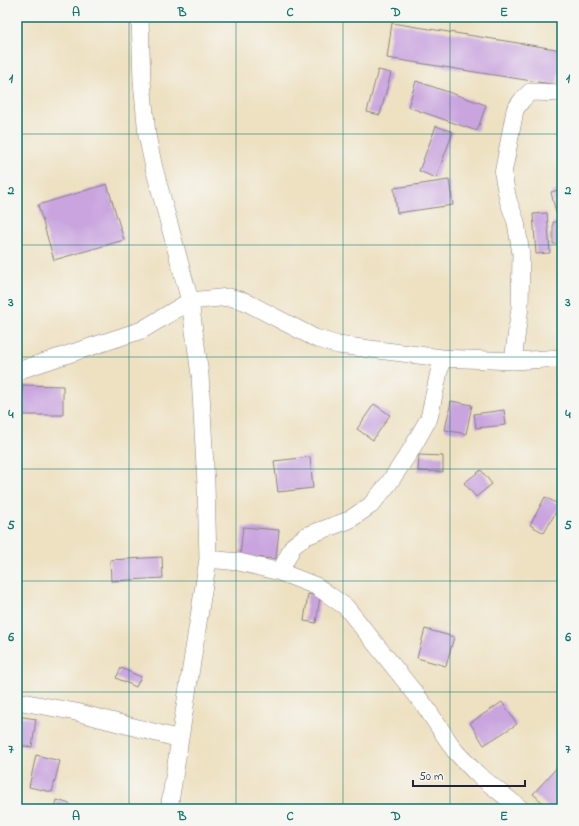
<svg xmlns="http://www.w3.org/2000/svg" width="579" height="826" font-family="'Indie Flower',sans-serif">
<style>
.building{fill:#c9a4df}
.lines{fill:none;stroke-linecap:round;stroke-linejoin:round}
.minor-casing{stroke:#88827e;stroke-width:18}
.minor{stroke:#fff;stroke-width:17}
.grid{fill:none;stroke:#0f766e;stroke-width:1;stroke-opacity:0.55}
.neatline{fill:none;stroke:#0f766e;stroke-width:1.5}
.grid-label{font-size:13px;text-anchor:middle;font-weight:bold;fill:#0f766e}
</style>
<rect width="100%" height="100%" fill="#f6f6f2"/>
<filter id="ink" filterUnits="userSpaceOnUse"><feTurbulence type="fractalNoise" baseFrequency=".025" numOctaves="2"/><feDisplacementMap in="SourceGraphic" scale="8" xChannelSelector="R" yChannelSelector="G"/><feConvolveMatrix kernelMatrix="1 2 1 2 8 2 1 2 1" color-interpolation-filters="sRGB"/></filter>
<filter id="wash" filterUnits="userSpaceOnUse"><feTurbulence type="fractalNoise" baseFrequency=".012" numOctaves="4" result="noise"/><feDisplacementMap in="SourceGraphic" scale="16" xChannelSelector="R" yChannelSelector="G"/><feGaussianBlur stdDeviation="0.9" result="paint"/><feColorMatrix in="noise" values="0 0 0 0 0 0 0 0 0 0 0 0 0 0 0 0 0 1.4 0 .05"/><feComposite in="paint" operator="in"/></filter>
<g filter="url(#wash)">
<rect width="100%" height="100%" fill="#eee1c2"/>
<g id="blocks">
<path class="building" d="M392,23L562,50L557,85L387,58Z
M378,70L391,73L380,115L367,112Z
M416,81L486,105L477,131L408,107Z
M436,126L453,132L436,178L419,171Z
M449,180L453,205L397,213L394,188Z
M107,184L124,240L54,260L38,205Z
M562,189V212L556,213L551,192Z
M547,213L550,253L536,254L533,214Z
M553,222H562V244H553Z
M22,385L63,386V415H22Z
M451,401L472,405L466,434L445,430Z
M374,404L390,415L373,440L357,429Z
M504,410L506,425L476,428L474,414Z
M419,455L443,456V472L418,471Z
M310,457L313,488L278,492L274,461Z
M481,470L492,484L476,497L464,483Z
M545,497L560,505L544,533L530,525Z
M243,527L279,530L276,559L240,556Z
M162,557L163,578L111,581L110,560Z
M308,594L320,597L316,623L304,621Z
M425,629L454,637L446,666L417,658Z
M121,668L141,677L136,687L116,678Z
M502,702L517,724L484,745L470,723Z
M17,716L36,719L32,747L17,745Z
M36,755L60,761L52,792L29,787Z
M562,762V809H550L533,794Z
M57,800L70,804L69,809H55Z"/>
</g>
</g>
<g filter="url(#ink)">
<use href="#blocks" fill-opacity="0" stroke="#88827e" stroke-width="1"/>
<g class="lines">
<defs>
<path id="minor" d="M140,17L142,81L147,135L154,168L190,301L200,375L206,485L208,559L169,809
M513,361L520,307L521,254L516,222L508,200L503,174L515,110L522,100L530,92L562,93
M17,371L142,330L190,301L229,297L244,301L315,338L338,345L442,358L513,361L562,358
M208,559L239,562L280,572L316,586L346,607L425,706L455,751L476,773L521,809
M280,572L293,546L306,536L349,520L371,505L389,483L411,450L429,418L442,358
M17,701L76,712L180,739"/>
</defs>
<use href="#minor" class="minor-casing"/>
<use href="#minor" class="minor"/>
</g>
</g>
<path class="grid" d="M129,17V809M236,17V809M343,17V809M450,17V809M17,134H562M17,245H562M17,357H562M17,469H562M17,581H562M17,692H562"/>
<rect width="579" height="826" fill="none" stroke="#f6f6f2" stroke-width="44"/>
<path d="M413 780v6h112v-6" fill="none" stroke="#22223b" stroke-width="2"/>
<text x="419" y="780" font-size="12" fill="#22223b" stroke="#f6f6f2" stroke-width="3" paint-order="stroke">50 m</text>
<rect x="22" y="22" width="535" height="782" class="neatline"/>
<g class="grid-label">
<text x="76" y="16">A</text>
<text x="182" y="16">B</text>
<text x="290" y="16">C</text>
<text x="396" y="16">D</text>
<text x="504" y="16">E</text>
<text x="11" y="82">1</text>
<text x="568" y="82">1</text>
<text x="11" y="194">2</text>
<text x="568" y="194">2</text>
<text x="11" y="306">3</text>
<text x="568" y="306">3</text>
<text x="11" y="418">4</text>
<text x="568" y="418">4</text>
<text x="11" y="529">5</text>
<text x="568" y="529">5</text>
<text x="11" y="641">6</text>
<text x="568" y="641">6</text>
<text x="11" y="753">7</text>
<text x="568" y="753">7</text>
<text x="76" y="820">A</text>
<text x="182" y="820">B</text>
<text x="290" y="820">C</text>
<text x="396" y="820">D</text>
<text x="504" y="820">E</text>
</g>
</svg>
